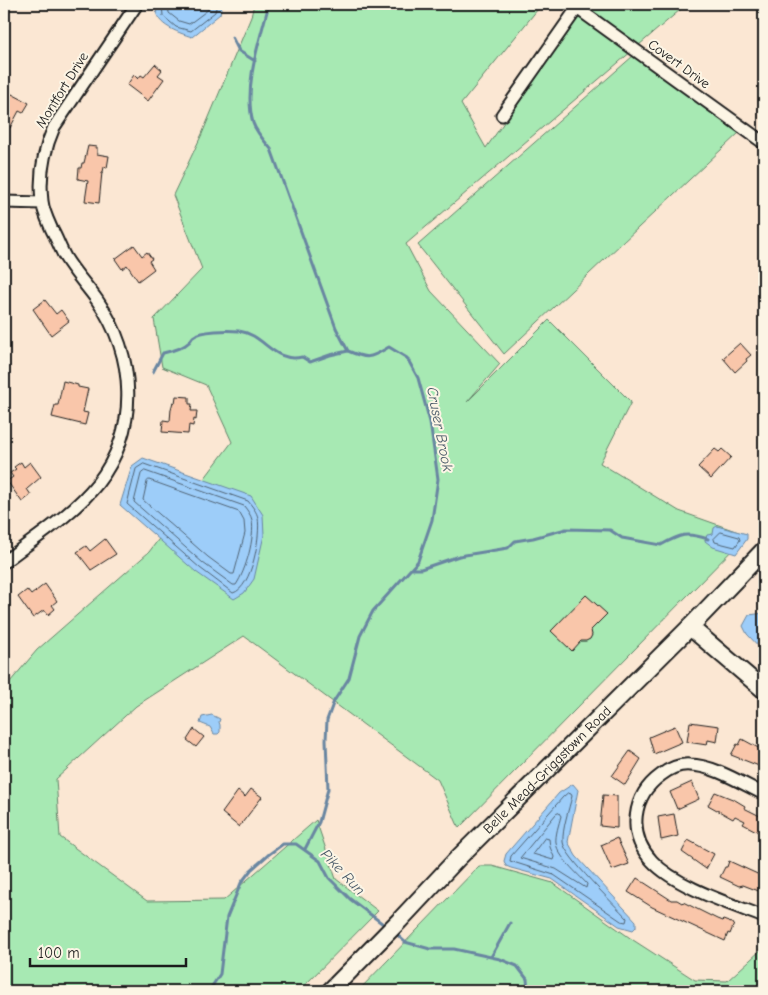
<svg xmlns="http://www.w3.org/2000/svg" width="768" height="995" font-family="'Comic Neue',sans-serif">
<style>
.green{fill:#a7e9b3;stroke:#628268}
.water{fill:#9dcdf9;stroke:#6986a1}
.lines{fill:none;stroke-linecap:round;stroke-linejoin:round}
.shore{stroke:#506374;stroke-width:1}
.stream{stroke:#6986a1;stroke-width:3}
.building{fill:#f9c6aa;stroke:#1c1c1c}
.street-casing{stroke:#1c1c1c;stroke-width:15}
.secondary-casing{stroke:#1c1c1c;stroke-width:20}
.street{stroke:#fcf5e5;stroke-width:11}
.secondary{stroke:#fcf5e5;stroke-width:16}
.labels{text-anchor:middle;dominant-baseline:central;stroke-width:4;stroke-linejoin:round;paint-order:stroke}
.street-label{font-size:14px;fill:#1c1c1c;stroke:#fcf5e5}
.water-label{font-size:15px;font-style:italic;fill:#495a69;stroke:#fcf5e5}
</style>
<rect width="100%" height="100%" fill="#fbe7d3"/>
<filter id="ink" filterUnits="userSpaceOnUse"><feTurbulence type="fractalNoise" baseFrequency=".02" numOctaves="2"/><feDisplacementMap in="SourceGraphic" scale="10" xChannelSelector="R" yChannelSelector="G"/><feConvolveMatrix kernelMatrix="1 2 1 2 8 2 1 2 1" color-interpolation-filters="sRGB"/></filter>
<g filter="url(#ink)">
<path class="green" d="M254,4H542L461,104L486,148L587,4H687L406,244L431,291L500,364L467,402L549,320L631,402L600,463L679,511L747,535L459,828L438,780L244,636L136,706L56,779L60,837L147,901L224,900L316,820L336,879L378,911L299,991H4V689L37,650L149,552L232,442L206,385L162,367L154,319L202,269L173,195L202,134L251,17Z
M633,56L740,132L504,354L418,245Z
M479,866H492L553,883L633,940L695,980L727,981L761,950L764,956V991H358Z"/>
<path class="water" d="M158,4H222L220,14L192,37C179,33 149,23 158,4Z
M143,458L251,496L263,515L264,535L254,579L244,593L234,599L196,572L120,505L132,466Z
M717,526L747,534V539L736,554L713,547L705,541L707,535L713,534L714,528Z
M764,613V652L747,634L743,626L749,615Z
M212,715L220,719L219,722L220,725V732L218,734H214L210,727L200,723L202,717Z
M573,784L578,790L568,842L576,856L636,921V927L633,930L619,926L552,879L511,868L506,866L504,861L506,854L559,793Z"/>
<g class="lines">
<path class="shore" d="M162,4L163,16L176,27L191,31L215,12L217,4
M168,4L169,13L179,21L189,24L209,9L211,4
M144,464L248,501C252,506 257,512 258,518C261,535 252,588 233,593L200,568L127,504L136,469Z
M145,471L244,506C247,510 251,515 252,520C255,538 246,570 236,585H233L203,563L134,502L141,474Z
M149,480L239,512L244,521L245,533L234,574H231L208,557L143,500L147,482Z
M721,532L739,537L740,540L735,547L715,542L714,539Z
M568,793L571,794L572,796C569,809 562,829 563,842C564,856 615,905 627,918L626,922L621,921L554,875L510,861L511,856L563,797Z
M559,813L561,816C559,824 555,835 556,843C558,857 578,874 587,884L586,888L556,869L520,858L556,814Z
M545,838L549,839L550,847L554,857L553,860L533,854Z"/>
<path class="stream" d="M269,4C260,39 243,87 253,123C256,132 265,142 271,149L336,328L348,351C369,360 370,358 389,347L407,358L418,378L430,422L438,479L432,520L418,561L373,611L360,636L349,678L334,701L327,720L326,740L328,789L319,822L305,849
M232,37L239,51L255,61
M153,372L163,353C171,351 182,349 188,343C190,342 191,339 193,337C201,330 229,330 239,331C264,334 274,364 302,357L310,362L330,355L348,351
M411,569H421L459,556L508,548L515,541L533,538L566,529L610,530L622,538L661,545C681,534 686,532 708,539
M394,932L405,942L430,949H454L500,959L517,966L527,979L528,991
M491,957L510,923
M209,991L220,974L227,917L241,883L251,870L268,855L283,844H296L320,861L329,878L350,899L387,927"/>
</g>
<path class="building" d="M155,64L162,70L158,75L164,79L148,101L127,85L134,75L138,79L141,75L144,77Z
M8,92L29,103L23,113L19,111L10,128L4,125V100Z
M88,146L97,147V154L109,156L107,168L104,167L103,172H102L99,203L85,201L88,181L78,179L79,168H81L82,163H84Z
M134,245L142,256L147,252L152,259L149,261L154,269L138,281L127,265L122,269L115,259Z
M45,300L56,314L61,310L69,321L51,335L33,309Z
M740,343L751,355L746,359L747,361L735,372L723,358Z
M63,381L78,385V387L88,389L83,412L88,413L85,425L52,417L55,405H58Z
M176,396L189,397V404H192L191,411H197L196,420L194,419L193,426L189,425L188,434L162,432L163,420L170,421L171,409L173,402L175,403Z
M715,449L719,452L722,449L731,457L711,479L698,467Z
M21,462L24,467L30,462L41,477L27,489L31,495L22,502L7,481L13,477L10,473L16,469L14,467Z
M105,539L116,554L91,570L77,552L86,546L90,551Z
M45,584L57,601L52,605L55,609L48,615L44,610L33,618L18,597L27,590L31,595Z
M586,595L607,614L591,630L592,635L590,639L586,641H581L572,651L551,631Z
M690,722L719,726L717,742L708,740L707,745L687,742Z
M675,726L682,742L654,754L649,737Z
M194,729L204,737L196,747L187,740Z
M742,739L764,751V756L759,766L731,755L737,744L739,745Z
M630,751L641,759L625,785L612,776Z
M692,782L699,799L677,809L670,792Z
M251,789L262,797L239,827L222,813L238,791L245,797Z
M715,792L735,800L745,806L744,808L764,818V835L743,824L745,821L735,816L733,819L708,805Z
M603,795L617,796V828L600,826Z
M674,814L678,836L661,840L658,817Z
M617,838L629,864L612,870L601,845Z
M688,840L714,854L706,869L682,852Z
M729,861L764,877V893L743,885L739,886L720,877L725,867H727Z
M637,878L671,900H677L682,903L683,902L717,919L722,921L723,920L734,924L730,934L728,933L725,941L652,907L628,892Z"/>
<g class="lines">
<defs>
<path id="street" d="M577,8L764,143
M502,115L580,4
M4,202L42,203
M4,562C35,538 72,515 97,484C140,429 136,356 97,300C87,286 74,272 65,257C60,248 57,239 52,230C48,221 43,211 42,201C39,176 44,150 54,127L137,4
M764,794C743,784 713,765 690,765C680,764 669,769 661,775C632,796 627,834 652,861C676,887 731,904 764,917"/>
<g id="secondary">
<path d="M690,627L764,690"/>
<path id="s1" d="M330,991L399,921L457,859L690,627L764,550"/>
</g>
</defs>
<use href="#street" class="street-casing"/>
<use href="#secondary" class="secondary-casing"/>
<use href="#street" class="street"/>
<use href="#secondary" class="secondary"/>
</g>
</g>
<g class="labels">
<g class="street-label">
<text transform="translate(679 64) rotate(36)">Covert Drive</text>
<text transform="translate(62 90) rotate(-58)">Montfort Drive</text>
<text stroke="none"><textPath href="#s1" startOffset="310">Belle Mead-Griggstown Road</textPath></text>
</g>
<g class="water-label">
<text transform="translate(440 429) rotate(79)">Cruser Brook</text>
<text transform="translate(343 872) rotate(47)">Pike Run</text>
</g>
</g>
<rect width="768" height="995" fill="none" stroke="#fcf5e5" stroke-width="20"/>
<rect x="10" y="10" width="748" height="975" fill="none" stroke="#1c1c1c" stroke-width="2" filter="url(#ink)"/>
<path d="M30 958v8h156v-8" fill="none" stroke="#1c1c1c" stroke-width="2.5"/>
<text x="38" y="958" font-size="15" fill="#1c1c1c" stroke="#fcf5e5" stroke-width="4" paint-order="stroke">100 m</text>
</svg>
